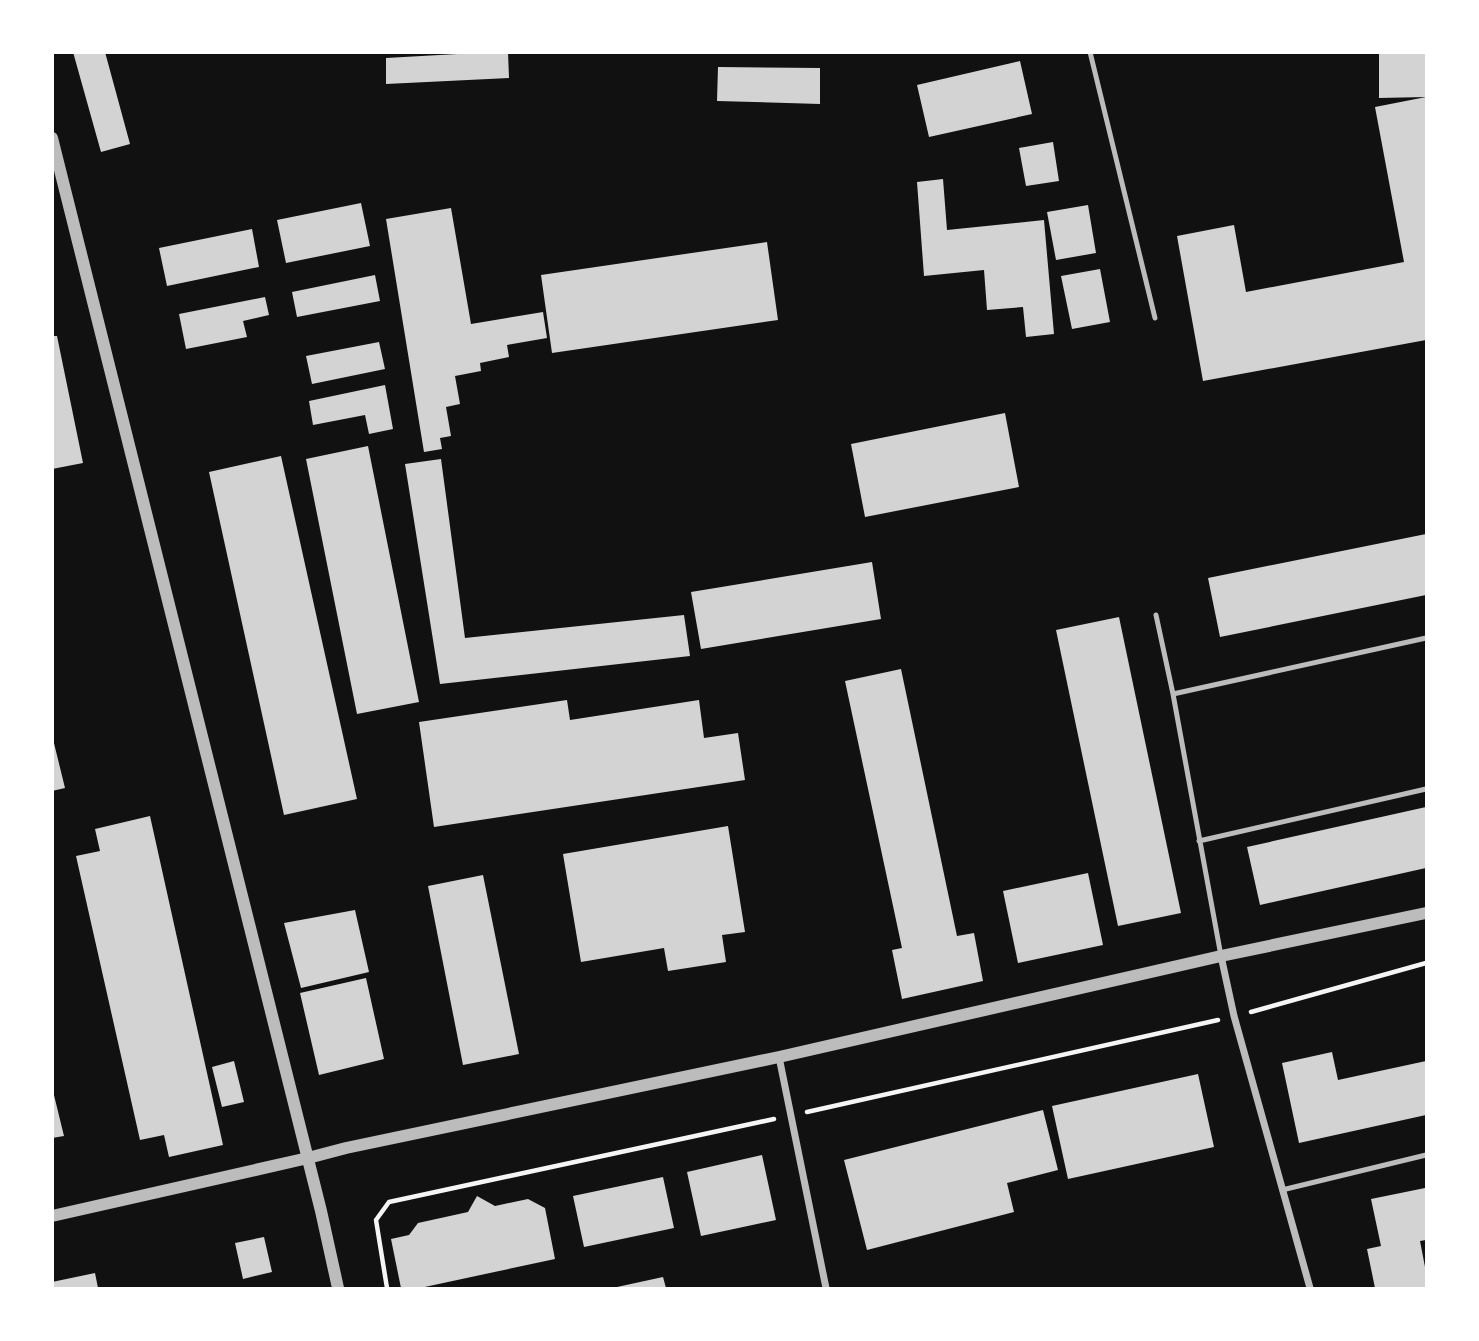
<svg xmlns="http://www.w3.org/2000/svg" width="1479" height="1341" font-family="Roboto,sans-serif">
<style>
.building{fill:#d3d3d3}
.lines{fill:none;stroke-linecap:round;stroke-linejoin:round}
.path{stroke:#f5f5f5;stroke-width:4.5}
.service{stroke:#bcbcbc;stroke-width:5}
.minor{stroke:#bcbcbc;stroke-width:7}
.tertiary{stroke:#bcbcbc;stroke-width:12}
</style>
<rect width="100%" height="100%" fill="#111"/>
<path class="building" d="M73,52H105L130,144L101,152Z
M493,52H508L509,78L386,84V58Z
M1379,52H1426V97L1379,98Z
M1020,61L1032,114L929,137L917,85Z
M718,67L820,68V104L717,101Z
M1426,97V340L1203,381L1177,236L1234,225L1246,292L1404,262L1375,107Z
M1053,142L1059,181L1026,186L1019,148Z
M943,179L947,230L1044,220L1054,334L1026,337L1023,307L987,310L984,270L924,276L917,182Z
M361,203L370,246L286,263L277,220Z
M1088,205L1096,253L1056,260L1047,212Z
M451,208L471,324L543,312L547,338L507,345L509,357L480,363L481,371L455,376L460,404L446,407L451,436L440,438L442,449L424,452L386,219Z
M252,229L259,267L167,286L159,248Z
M767,242L778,320L552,353L541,275Z
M1100,269L1110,322L1072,329L1061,276Z
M375,275L380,301L297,317L292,292Z
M265,297L269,315L243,321L247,337L186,349L179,314Z
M52,336H57L83,463L52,469Z
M379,342L385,369L312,384L306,356Z
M385,385L393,429L369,434L365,415L313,425L309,401Z
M1005,413L1019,487L865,517L851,444Z
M368,446L419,702L357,714L306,459Z
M281,456L357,799L284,815L209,472Z
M441,459L465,638L684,615L690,656L440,684L405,464Z
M1426,534V595L1220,637L1208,578Z
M872,562L881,619L701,649L691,592Z
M1119,617L1181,913L1118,926L1056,630Z
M901,669L957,936L974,933L983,981L902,999L892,950L902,948L845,681Z
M567,700L570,720L699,700L704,738L738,733L745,780L434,827L419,722Z
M52,735L65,788L52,791Z
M1426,807V868L1260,905L1247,847Z
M150,816L223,1145L169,1157L164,1135L140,1140L76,856L100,851L95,829Z
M728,826L745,932L722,935L726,962L668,971L664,948L581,962L563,854Z
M1088,873L1103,945L1018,963L1003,891Z
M483,875L519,1054L463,1065L428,886Z
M355,910L369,972L301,988L284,923Z
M366,978L384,1059L319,1075L300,993Z
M1332,1052L1338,1080L1426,1061V1115L1299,1143L1282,1063Z
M234,1061L244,1102L222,1107L212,1067Z
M1198,1074L1214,1147L1068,1179L1052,1106Z
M52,1087L64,1136L52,1138Z
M1043,1110L1058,1170L1007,1183L1014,1212L867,1250L844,1160Z
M762,1155L776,1220L701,1236L687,1172Z
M663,1177L674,1228L584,1247L573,1196Z
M1425,1188L1426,1195V1240L1420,1241L1426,1272V1288H1375L1367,1249L1381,1246L1371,1199Z
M477,1196L495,1206L528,1199L545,1208L555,1259L420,1288H401L391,1239L409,1235L418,1223L468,1212Z
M264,1237L272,1272L243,1279L235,1243Z
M95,1273L98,1288H52V1282Z
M663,1277L666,1288H617V1287Z"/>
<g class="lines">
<path class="path" d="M1251,1012L1426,963
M807,1112L1218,1020
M387,1288L376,1220L389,1202L774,1119"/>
<path class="service" d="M1090,52L1155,318
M1156,615L1173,694L1221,956
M1173,694L1426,638
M1199,841L1426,789
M1282,1190L1426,1155"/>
<path class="minor" d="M1221,956L1234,1016L1310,1288
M779,1057L826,1288"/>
<path class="tertiary" d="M52,138L321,1211L338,1288
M52,1216L308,1158L346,1148L779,1057L1221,956L1426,913"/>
</g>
<rect width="1479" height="1341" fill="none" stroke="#ffffff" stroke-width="108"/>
</svg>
